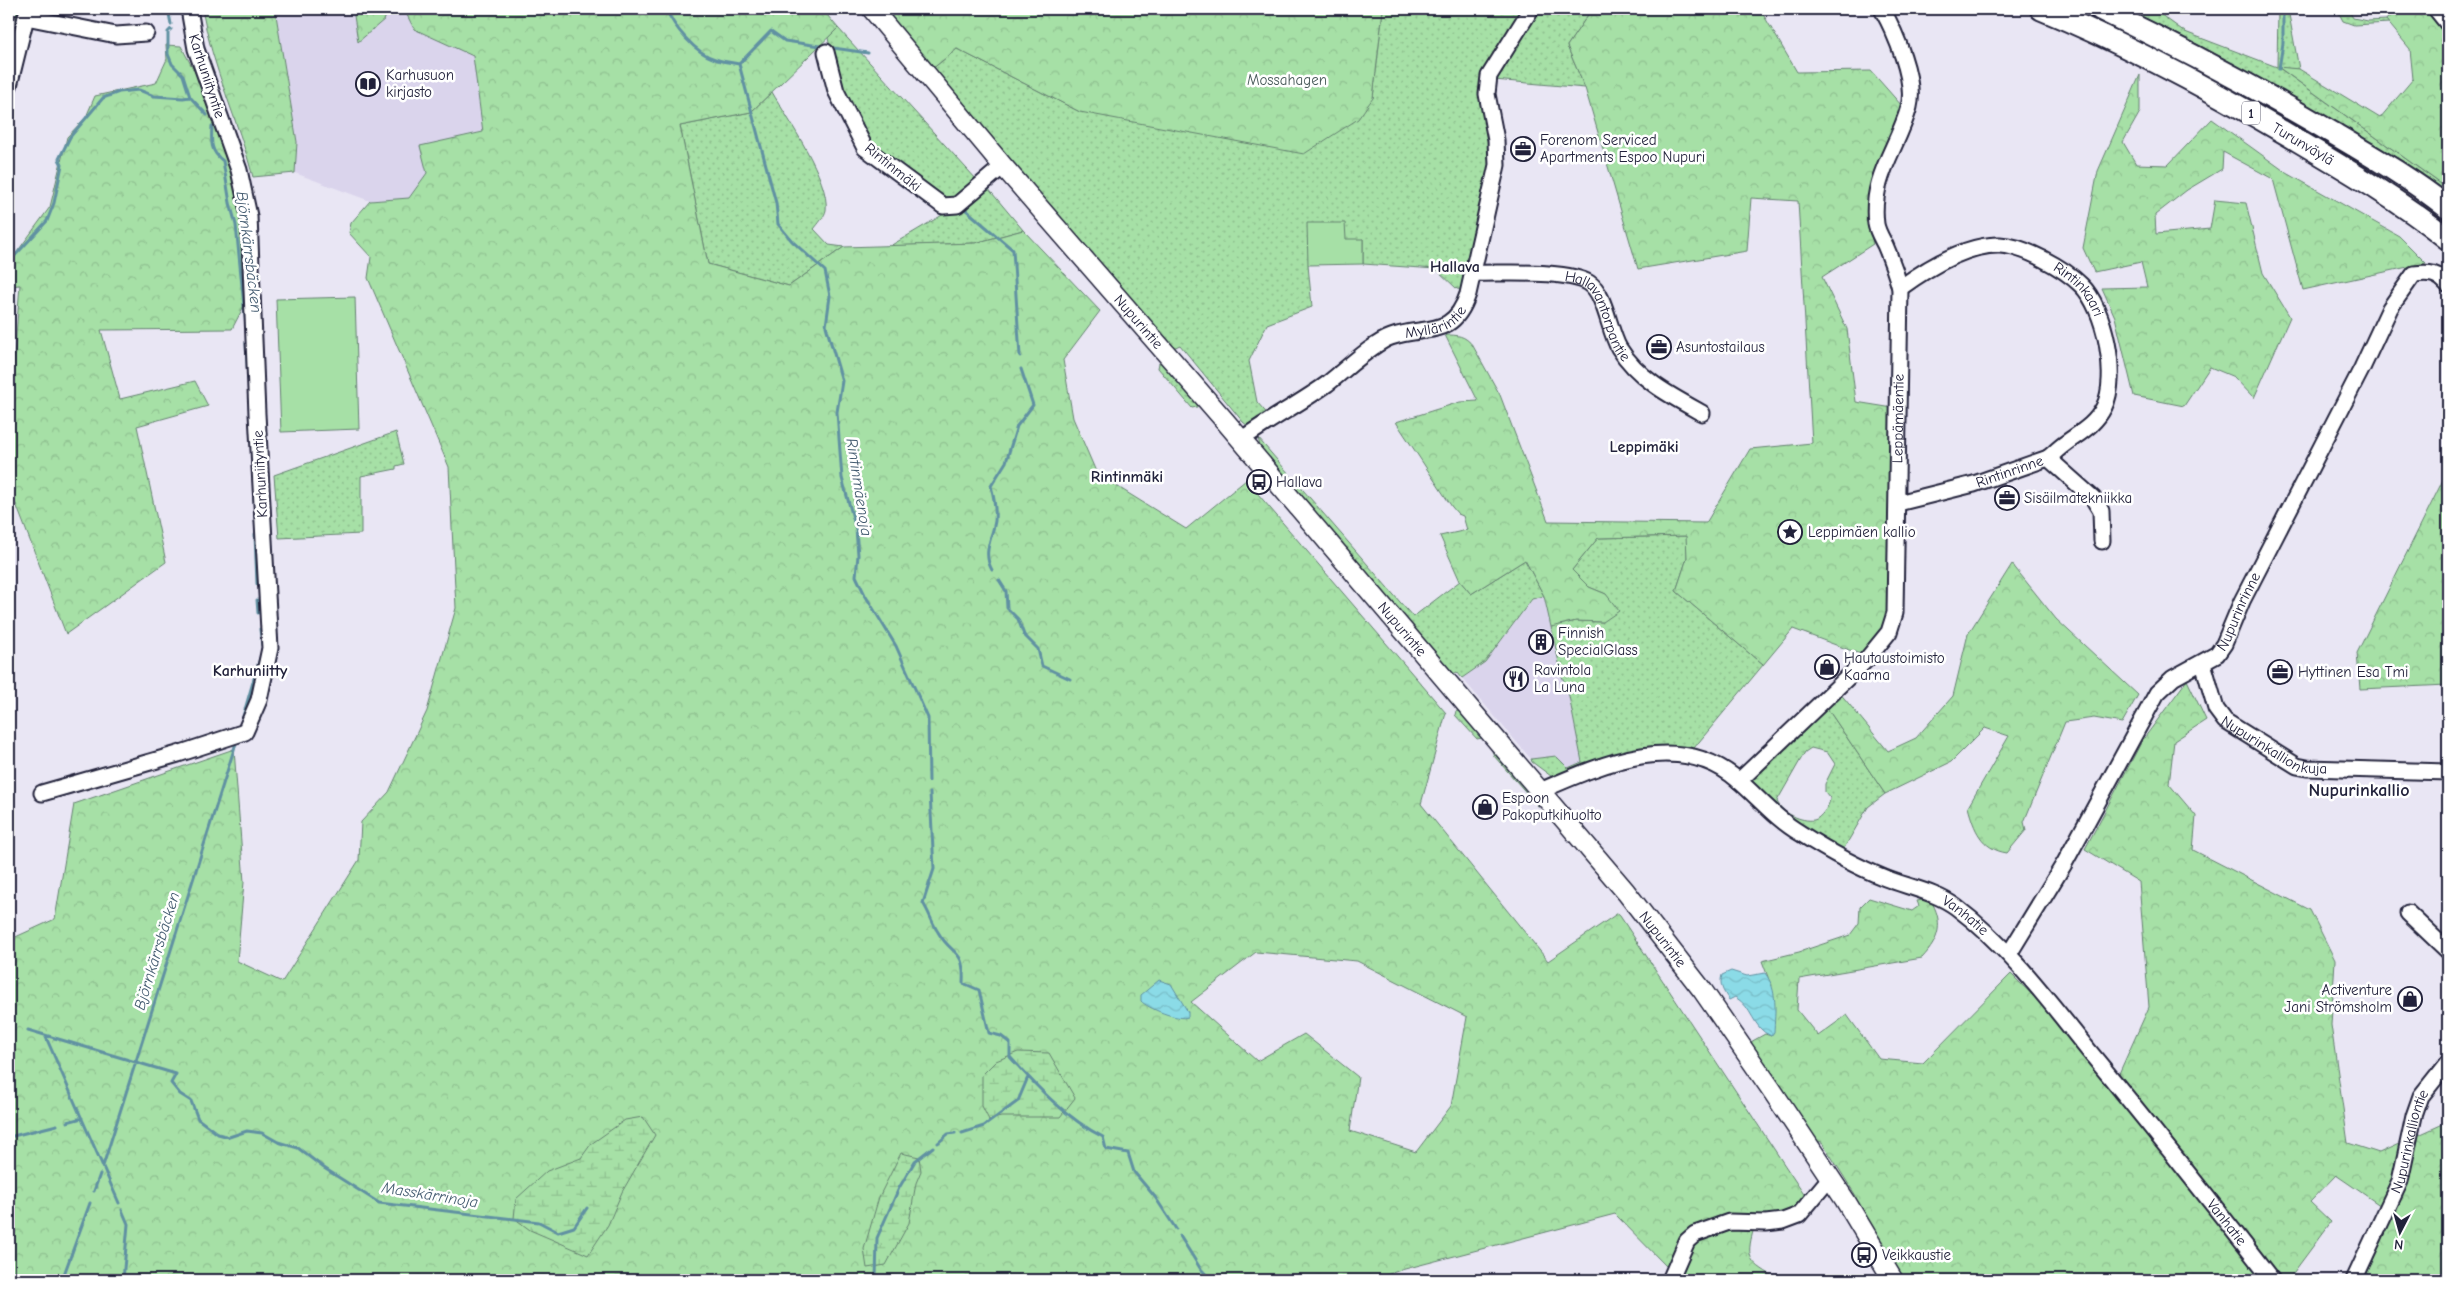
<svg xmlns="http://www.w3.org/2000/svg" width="2457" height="1289" font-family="'Comic Neue',sans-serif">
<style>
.built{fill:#dad4ec}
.grass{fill:url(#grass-dots);stroke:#648170;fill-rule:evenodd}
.forest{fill:url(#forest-crowns);stroke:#648170;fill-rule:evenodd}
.wetland{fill:url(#wetland-marsh);stroke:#648170}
.pitch{fill:#a6e0a6;stroke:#648170}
.water{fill:url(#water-waves);stroke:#6191a2}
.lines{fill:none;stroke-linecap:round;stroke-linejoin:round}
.stream{stroke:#6191a2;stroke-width:3}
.minor-casing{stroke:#22223b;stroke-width:19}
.major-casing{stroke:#22223b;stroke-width:22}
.highway-casing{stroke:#22223b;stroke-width:25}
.minor{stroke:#fff;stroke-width:15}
.major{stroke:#fff;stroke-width:19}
.highway{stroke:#fff;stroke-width:21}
.labels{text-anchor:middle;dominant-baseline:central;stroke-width:5;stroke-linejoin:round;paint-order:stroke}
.shield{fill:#fff;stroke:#646476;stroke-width:1}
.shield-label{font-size:14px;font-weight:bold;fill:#22223b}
.poi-label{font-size:15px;fill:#22223b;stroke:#fff;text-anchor:start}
.street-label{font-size:15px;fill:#22223b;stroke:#fff}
.park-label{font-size:15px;fill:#4a5b5b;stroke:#fff}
.water-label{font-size:16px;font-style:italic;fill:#425a6f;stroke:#fff}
.neighbourhood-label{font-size:16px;font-weight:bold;fill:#22223b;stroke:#fff}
.quarter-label{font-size:18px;font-weight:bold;fill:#22223b;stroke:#fff}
</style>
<defs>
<pattern id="grass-dots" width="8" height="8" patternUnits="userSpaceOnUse" patternTransform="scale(1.25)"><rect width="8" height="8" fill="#a6e0a6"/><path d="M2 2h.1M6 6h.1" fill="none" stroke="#8fc090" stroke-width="1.8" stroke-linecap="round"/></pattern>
<pattern id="forest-crowns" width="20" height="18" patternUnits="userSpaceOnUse" patternTransform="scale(1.25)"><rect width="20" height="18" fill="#a6e0a6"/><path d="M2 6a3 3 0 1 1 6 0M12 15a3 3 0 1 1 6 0" fill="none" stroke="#8fc090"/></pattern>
<pattern id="wetland-marsh" width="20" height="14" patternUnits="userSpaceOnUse" patternTransform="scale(1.25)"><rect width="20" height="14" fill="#a6e0a6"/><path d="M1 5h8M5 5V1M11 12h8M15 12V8" fill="none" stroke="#8fc090"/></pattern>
<pattern id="water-waves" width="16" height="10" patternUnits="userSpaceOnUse" patternTransform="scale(1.25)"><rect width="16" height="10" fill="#8bdbe7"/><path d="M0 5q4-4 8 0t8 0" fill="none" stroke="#78bcc7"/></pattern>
</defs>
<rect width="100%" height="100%" fill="#e9e6f4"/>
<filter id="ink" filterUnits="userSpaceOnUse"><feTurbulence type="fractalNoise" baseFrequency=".02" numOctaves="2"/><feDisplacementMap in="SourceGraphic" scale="10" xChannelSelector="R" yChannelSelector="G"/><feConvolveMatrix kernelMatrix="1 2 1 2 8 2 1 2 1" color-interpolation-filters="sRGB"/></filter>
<g filter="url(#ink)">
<path class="built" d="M275,9H448L470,32L483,132L462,136L427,173L409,199L370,201L295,173L297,142Z
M1544,596L1562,676L1569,696L1582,762L1568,768L1556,756L1531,759L1462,678L1485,662L1533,599Z"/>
<path class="grass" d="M1383,9H1525L1489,63L1494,148L1466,290L1457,289L1436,269L1363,264V239L1308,265L1312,307L1267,324L1249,361L1257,402L1270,417L1248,426L1243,422L1180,345L1171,349L932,69L957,49L1080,112L1373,98Z
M1535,9H1592L1567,46L1585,88L1494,80Z
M2124,9H2153L2185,32L2277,67L2278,9H2288L2299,69L2279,68L2448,189V200C2344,131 2239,59 2124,9Z
M2337,9H2348L2353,18L2368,21L2386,20L2389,23L2354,25L2343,21Z
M838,28L977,180L962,196L948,201L868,145L839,88L828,38Z
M772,92C787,118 830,180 826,210C825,216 818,224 814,229L829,245L844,247L789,286L708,264L680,126L751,112Z
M987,187L1023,230L975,243L890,246L944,214L959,209Z
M1162,362L1198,403L1197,407L1192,408L1158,368L1159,363Z
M396,432L404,464L396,466V469L361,476V534L279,538L274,475Z
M1258,438L1413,617L1460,581L1471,594L1525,560L1544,596L1532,599L1485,662L1462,678L1457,672L1453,674L1308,507L1284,475L1261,450Z
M1687,536V558L1676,591L1763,665L1694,748C1645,746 1601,763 1555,779L1532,762L1531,759L1556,756L1568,768L1582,762L1569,696L1562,676L1551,627L1576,621L1603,622L1606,594L1589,587L1572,570L1598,538Z
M1825,705L1885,794L1868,807L1843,850L1793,823L1754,792L1748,776ZM1811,748L1827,752L1835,764L1825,784V792C1826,793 1829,797 1830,798C1831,804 1820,819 1814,820C1802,822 1781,813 1777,801L1805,752Z
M1456,711L1460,712L1482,738L1477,739L1455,715Z
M1491,748L1542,805L1538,806L1494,756Z"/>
<path class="forest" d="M9,9H19L9,48Z
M202,9H275L297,142L295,173L253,177C238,120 212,67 202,9Z
M353,9H384L385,19L358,42Z
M404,9H822L838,28L751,112L680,126L708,264L789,286L844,247L975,243L1023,230L1100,311L1063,360L1073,418L1097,474L1186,529L1246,480L1446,713L1421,804L1548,961L1618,913L1805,1196L1790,1212L1764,1216L1717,1217L1694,1229L1668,1268L1615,1214L1401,1270L1371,1280H9V940L55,919L74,804L234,749L244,882L237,961L282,982L359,860L361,822L389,792L427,711L456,608L449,467L368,278L371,257L349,233L351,223L370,201L409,198L427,173L420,146L483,132L473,56L414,29ZM1256,952L1357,961L1467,1017L1451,1106L1416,1152L1350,1131L1358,1077L1304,1034L1257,1061L1191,1002Z
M880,9H1383L1373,98L1358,119L1304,154L1080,112L957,49L932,69Z
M1592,9H1760L1797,72L1871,71L1902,106C1883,152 1862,193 1873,244L1822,277L1847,329L1856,402L1893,408L1888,614L1880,634L1860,654L1793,629L1763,665L1676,591L1687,558L1686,536L1598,538L1572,570L1589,587L1606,594L1619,611L1603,622L1576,621L1551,627L1544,596L1525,560L1471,594L1460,581L1440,536L1467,530L1463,516L1458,514L1452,507L1396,422L1460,402L1478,401L1445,335C1457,335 1465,335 1473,346L1500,395L1548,521L1706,523L1750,449L1812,443L1798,201L1751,198L1747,251L1638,269L1585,88L1567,46Z
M2395,9H2448V189L2278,67L2299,69L2380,118L2413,79L2410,49L2386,20Z
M166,45L181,46L204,89L243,200L248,298L232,329L101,330L120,399L195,381L208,406L137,426L166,562L66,634L16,504L9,500V424L20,285L9,286V263L50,207L67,137L86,117L95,96L156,83L167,59Z
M2140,75V112L2123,142L2136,164L2168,165L2212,119L2287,173L2399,236L2426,263L2303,290L2273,179L2223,152L2222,169L2187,190L2155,215L2156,234L2210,229L2215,200L2246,203L2263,273L2290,317L2254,398L2234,377L2210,367L2184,406L2134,396L2115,317L2102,288L2147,287L2141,262L2094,272L2083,248L2098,171Z
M2448,470V685L2360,689L2357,653Z
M2012,564L2056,619L2138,695L2122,723L2094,718L2065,722L2024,822L2026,830L2007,853C1981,849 1974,829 1968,807L2009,736L1985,728L1951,762L1885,794L1825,705L1839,692L1888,751L1916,738L1953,696L1968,634Z
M2187,680L2206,720L2174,741L2169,784L2196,816L2193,850L2310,910L2335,960L2331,1025L2348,1143L2379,1153L2443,1124L2448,1128V1280H2426L2423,1277L2420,1280H2354L2387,1210L2336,1175L2310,1202L2331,1222L2288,1280H1901L1853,1200L1856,1196L1822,1142L1815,1141L1749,1043L1765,1034L1771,1036L1768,977L1762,961L1799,952L1850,935L1859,923L1860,907L1869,898L1912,911L1919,906L1917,901L1930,899C1944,922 1940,939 1922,958L1799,979L1797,1010L1818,1036L1847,1015L1879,1059L1923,1063L2011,974L2065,1027L2113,1087L2149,1007L2139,882L2085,849L2142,741Z
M1754,1228C1744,1262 1751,1262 1779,1280H1681L1678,1277C1701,1229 1702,1231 1754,1228Z"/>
<path class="wetland" d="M1018,1052L1049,1053L1075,1098L1060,1117H1001L989,1120L982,1106V1075L996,1061Z
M643,1117L655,1135L622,1192L608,1225L588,1255L530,1230L514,1218L516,1199L547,1171L581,1158L591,1144L625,1120Z
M901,1153L919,1157L921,1171L916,1183L909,1223L886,1265L867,1268L864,1249L879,1197Z"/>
<path class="pitch" d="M1307,223H1345L1346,239H1363V264L1308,265Z
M355,297L359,429L281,432L276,299Z"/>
<path class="water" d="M1731,971L1747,976L1765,973C1778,990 1775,1012 1774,1032L1771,1036C1752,1028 1753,1007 1735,997L1729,1000C1723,991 1719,985 1722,975Z
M1159,980L1171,984L1188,1012V1017C1179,1021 1147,1008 1141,1001V995Z"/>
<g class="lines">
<path class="stream" d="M168,9L171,24
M666,9C674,27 695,53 715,59C722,62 731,62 739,64
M171,29L168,32V54L172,64L183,75L190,97L207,115
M739,64L776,203L778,224L792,241L825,271L830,296L826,326L842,381L837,412L842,478L856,529L858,555L856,576L865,595L896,646L928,718L929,781
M739,64L771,31L785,41L868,53
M2279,69L2283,43V9
M212,126C211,142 210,151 223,161L230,203L236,225L246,326
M965,209L1013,250L1020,356
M9,262L47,221L54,203L62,165L59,159L70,137L103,98L119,92L139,90L154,96L183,98L190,97
M246,343L248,380
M252,450L255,517
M255,534L257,584
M992,570C982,552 992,539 995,521C996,509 994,497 991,486L1006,462L1017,426L1033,405L1021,369
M999,580L1006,591L1007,608L1018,619L1024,635L1038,649L1042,666L1070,679
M257,600L258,613
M260,629L262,645
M242,720L260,658
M930,793L934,869L923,903C929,912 932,923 938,932C952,957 965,947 963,983L979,990L989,1033L1001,1036L1010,1043V1057C1036,1086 1067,1119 1103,1137L1106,1149L1128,1153L1134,1172L1155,1197L1176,1229
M9,1025L11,1026
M28,1030L176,1074L171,1083L180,1094L191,1101L198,1119L218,1134L229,1137L247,1131L262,1133L278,1142L298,1148L324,1168L379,1203L539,1222L558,1232L574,1227L587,1208
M45,1035L119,1203
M67,1122L82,1118
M962,1133L984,1126L1018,1101L1028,1077
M9,1137L57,1125
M938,1143L948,1134L955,1133
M103,1166L236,743
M94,1191L100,1174
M122,1210L128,1224L123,1280
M1180,1236L1200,1268L1211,1280
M31,1280L64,1276
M62,1280L90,1203
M876,1280L877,1238L899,1188L915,1161L933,1147"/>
<defs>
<g id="minor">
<path d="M2436,9L2448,24"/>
<path d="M26,17L116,35L146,33"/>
<path d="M826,52L836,91L865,148L943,206L957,205L1003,166"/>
<path d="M9,86L28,9"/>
<path id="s1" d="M1472,273C1501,274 1566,269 1589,283C1605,293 1609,331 1619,348C1638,379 1671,396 1702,413"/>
<path id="s2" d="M1900,288C1926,269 1966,244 2000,245C2024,246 2064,268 2081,285C2105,308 2119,377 2104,407C2095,425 2081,432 2066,443C2060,447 2054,453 2048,458"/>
<path id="s3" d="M1241,440C1268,420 1299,404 1327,384C1344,371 1373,343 1391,337C1426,325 1453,339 1468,294L1497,165L1496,140L1487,94L1489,76L1531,9"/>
<path id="s4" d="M1898,503L1974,484L2048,458L2093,498L2101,511L2102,541"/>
<path id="s5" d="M2203,663L2216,709L2225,721L2297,766L2307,768L2448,772"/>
<path id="s6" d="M1739,781L1867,659L1889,632L1895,613L1900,288C1896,273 1891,259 1885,245C1882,239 1877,231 1876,224C1870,177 1898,148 1909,107C1916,80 1895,32 1882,9"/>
<path id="s7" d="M1540,791C1602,764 1679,729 1738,780C1759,798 1776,819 1800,833C1825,849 1857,867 1885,878C1908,887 1936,892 1956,907C2009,947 2048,1000 2089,1051C2151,1126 2212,1203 2272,1280"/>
<path d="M42,793L178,754L245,732L259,700L270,648L257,414L249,216L239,170L196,49L189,9"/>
<path d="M2408,913L2448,951"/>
<path id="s8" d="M2009,954L2064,864L2157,693L2173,678L2217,654L2224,644L2242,601L2362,368L2390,308L2414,274C2430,272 2438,273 2448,285"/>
<path d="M1670,1280L1687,1241L1695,1234L1729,1222L1766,1223L1783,1221L1799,1215L1829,1179"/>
<path id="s9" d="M2354,1280L2400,1181L2414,1116L2421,1096L2448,1062"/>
</g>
<g id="major">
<path id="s10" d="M872,9L1003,166L1225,421L1626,892L1703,991L1771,1089L1845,1200L1893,1280"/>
</g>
<g id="highway">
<path id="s11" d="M2041,9C2127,44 2210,89 2290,136C2344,168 2399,200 2448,239"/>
<path d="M2100,9C2179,47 2255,87 2331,132C2370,155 2412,179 2448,208"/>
</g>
</defs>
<use href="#minor" class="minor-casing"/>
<use href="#major" class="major-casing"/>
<use href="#highway" class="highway-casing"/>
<use href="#minor" class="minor"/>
<use href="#major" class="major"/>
<use href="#highway" class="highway"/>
</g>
</g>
<defs>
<symbol id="library-ring" viewBox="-11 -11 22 22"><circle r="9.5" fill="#fff" stroke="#22223b" stroke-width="1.5"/><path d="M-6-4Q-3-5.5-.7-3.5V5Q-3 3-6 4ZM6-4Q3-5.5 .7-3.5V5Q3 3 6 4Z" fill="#22223b"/></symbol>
<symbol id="office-ring" viewBox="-11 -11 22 22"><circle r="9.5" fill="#fff" stroke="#22223b" stroke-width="1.5"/><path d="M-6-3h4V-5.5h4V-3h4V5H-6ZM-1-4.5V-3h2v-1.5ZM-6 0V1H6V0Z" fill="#22223b"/></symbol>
<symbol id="bus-ring" viewBox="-11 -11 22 22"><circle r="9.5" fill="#fff" stroke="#22223b" stroke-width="1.5"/><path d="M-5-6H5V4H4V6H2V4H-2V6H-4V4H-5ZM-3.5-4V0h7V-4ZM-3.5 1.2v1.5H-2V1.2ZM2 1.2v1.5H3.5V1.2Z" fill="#22223b"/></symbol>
<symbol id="sight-ring" viewBox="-11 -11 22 22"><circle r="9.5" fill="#fff" stroke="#22223b" stroke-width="1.5"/><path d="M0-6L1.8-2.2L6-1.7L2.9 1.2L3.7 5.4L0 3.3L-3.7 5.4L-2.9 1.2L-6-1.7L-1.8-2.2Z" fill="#22223b"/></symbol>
<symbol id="building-ring" viewBox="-11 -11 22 22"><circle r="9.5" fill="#fff" stroke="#22223b" stroke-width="1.5"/><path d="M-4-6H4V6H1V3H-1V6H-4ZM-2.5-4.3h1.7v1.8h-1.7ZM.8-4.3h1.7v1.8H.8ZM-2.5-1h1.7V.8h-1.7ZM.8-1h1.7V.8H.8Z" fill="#22223b"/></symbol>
<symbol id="shop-ring" viewBox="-11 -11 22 22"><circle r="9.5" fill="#fff" stroke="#22223b" stroke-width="1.5"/><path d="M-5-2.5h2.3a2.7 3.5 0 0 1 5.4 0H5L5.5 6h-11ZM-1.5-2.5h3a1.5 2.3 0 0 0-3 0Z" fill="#22223b"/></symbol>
<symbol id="restaurant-ring" viewBox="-11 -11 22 22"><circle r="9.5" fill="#fff" stroke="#22223b" stroke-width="1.5"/><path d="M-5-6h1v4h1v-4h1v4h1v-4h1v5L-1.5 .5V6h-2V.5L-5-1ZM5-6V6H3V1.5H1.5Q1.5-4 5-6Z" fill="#22223b"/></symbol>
</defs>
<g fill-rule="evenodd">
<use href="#library-ring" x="354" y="70" width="28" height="28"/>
<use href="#office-ring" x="1509" y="135" width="28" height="28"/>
<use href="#office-ring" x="1645" y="333" width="28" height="28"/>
<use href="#bus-ring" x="1245" y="468" width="28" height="28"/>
<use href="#office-ring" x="1993" y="484" width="28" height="28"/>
<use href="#sight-ring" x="1776" y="518" width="28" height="28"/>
<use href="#building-ring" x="1527" y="628" width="28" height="28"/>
<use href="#shop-ring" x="1813" y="653" width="28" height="28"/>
<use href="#office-ring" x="2266" y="658" width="28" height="28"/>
<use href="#restaurant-ring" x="1502" y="665" width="28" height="28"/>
<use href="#shop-ring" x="1471" y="793" width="28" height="28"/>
<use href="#shop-ring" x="2396" y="985" width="28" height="28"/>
<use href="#bus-ring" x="1850" y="1241" width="28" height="28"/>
</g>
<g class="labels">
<rect class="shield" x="2242" y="101.5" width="18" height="23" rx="4"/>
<g class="shield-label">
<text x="2251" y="113">1</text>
</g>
<g class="poi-label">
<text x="386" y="75">Karhusuon<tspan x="386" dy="17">kirjasto</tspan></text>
<text x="1540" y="140">Forenom Serviced<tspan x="1540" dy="17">Apartments Espoo Nupuri</tspan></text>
<text x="1676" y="347">Asuntostailaus</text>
<text x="1276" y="482">Hallava</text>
<text x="2024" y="498">Sisäilmatekniikka</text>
<text x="1808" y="532">Leppimäen kallio</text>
<text x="1558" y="633">Finnish<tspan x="1558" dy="17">SpecialGlass</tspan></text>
<text x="1844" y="658">Hautaustoimisto<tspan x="1844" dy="17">Kaarna</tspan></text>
<text x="1534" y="670">Ravintola<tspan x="1534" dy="17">La Luna</tspan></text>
<text x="2298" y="672">Hyttinen Esa Tmi</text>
<text x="1502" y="798">Espoon<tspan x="1502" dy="17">Pakoputkihuolto</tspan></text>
<text x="2392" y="990" text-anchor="end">Activenture<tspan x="2392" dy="17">Jani Strömsholm</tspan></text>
<text x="1882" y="1255">Veikkaustie</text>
</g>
<g class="street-label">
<text transform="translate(207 76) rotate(72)">Karhuniityntie</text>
<text stroke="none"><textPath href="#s11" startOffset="295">Turunväylä</textPath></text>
<text transform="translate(893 167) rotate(39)">Rintinmäki</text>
<text stroke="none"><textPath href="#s2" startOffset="204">Rintinkaari</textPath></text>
<text stroke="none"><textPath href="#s3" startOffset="230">Myllärintie</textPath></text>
<text stroke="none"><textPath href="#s1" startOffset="149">Hallavantorpantie</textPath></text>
<text stroke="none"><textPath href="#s10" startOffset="411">Nupurintie</textPath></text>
<text stroke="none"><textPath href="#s6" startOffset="426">Leppämäentie</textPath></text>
<text stroke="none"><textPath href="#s4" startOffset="116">Rintinrinne</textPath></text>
<text transform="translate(260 474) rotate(-93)">Karhuniityntie</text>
<text stroke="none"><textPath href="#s8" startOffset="420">Nupurinrinne</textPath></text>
<text stroke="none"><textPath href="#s10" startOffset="816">Nupurintie</textPath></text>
<text stroke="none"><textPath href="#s5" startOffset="119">Nupurinkallionkuja</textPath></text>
<text stroke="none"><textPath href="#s7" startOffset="478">Vanhatie</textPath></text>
<text stroke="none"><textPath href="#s10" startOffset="1221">Nupurintie</textPath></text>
<text stroke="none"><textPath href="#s9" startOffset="150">Nupurinkalliontie</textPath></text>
<text stroke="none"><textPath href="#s7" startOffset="882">Vanhatie</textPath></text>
</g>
<g class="park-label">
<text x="1287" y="80">Mossahagen</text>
</g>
<g class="water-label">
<text transform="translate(249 252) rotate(83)">Björnkärrsbäcken</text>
<text transform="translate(859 487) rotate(81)">Rintinmäenoja</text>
<text transform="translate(157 951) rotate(-73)">Björnkärrsbäcken</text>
<text transform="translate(430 1195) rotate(9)">Masskärrinoja</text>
</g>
<g class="neighbourhood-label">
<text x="1455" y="267">Hallava</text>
<text x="1644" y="447">Leppimäki</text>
<text x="1127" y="477">Rintinmäki</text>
<text x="250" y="671">Karhuniitty</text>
</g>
<g class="quarter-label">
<text x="2359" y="790">Nupurinkallio</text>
</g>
</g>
<rect width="2457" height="1289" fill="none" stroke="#fff" stroke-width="30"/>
<rect x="15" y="15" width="2427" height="1259" fill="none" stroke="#22223b" stroke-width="2" filter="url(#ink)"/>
<g transform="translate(2400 1232) rotate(186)" stroke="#ffffff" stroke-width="4" paint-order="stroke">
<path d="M0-4L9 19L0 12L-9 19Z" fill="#22223b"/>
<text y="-8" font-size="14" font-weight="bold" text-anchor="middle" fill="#22223b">N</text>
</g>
</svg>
